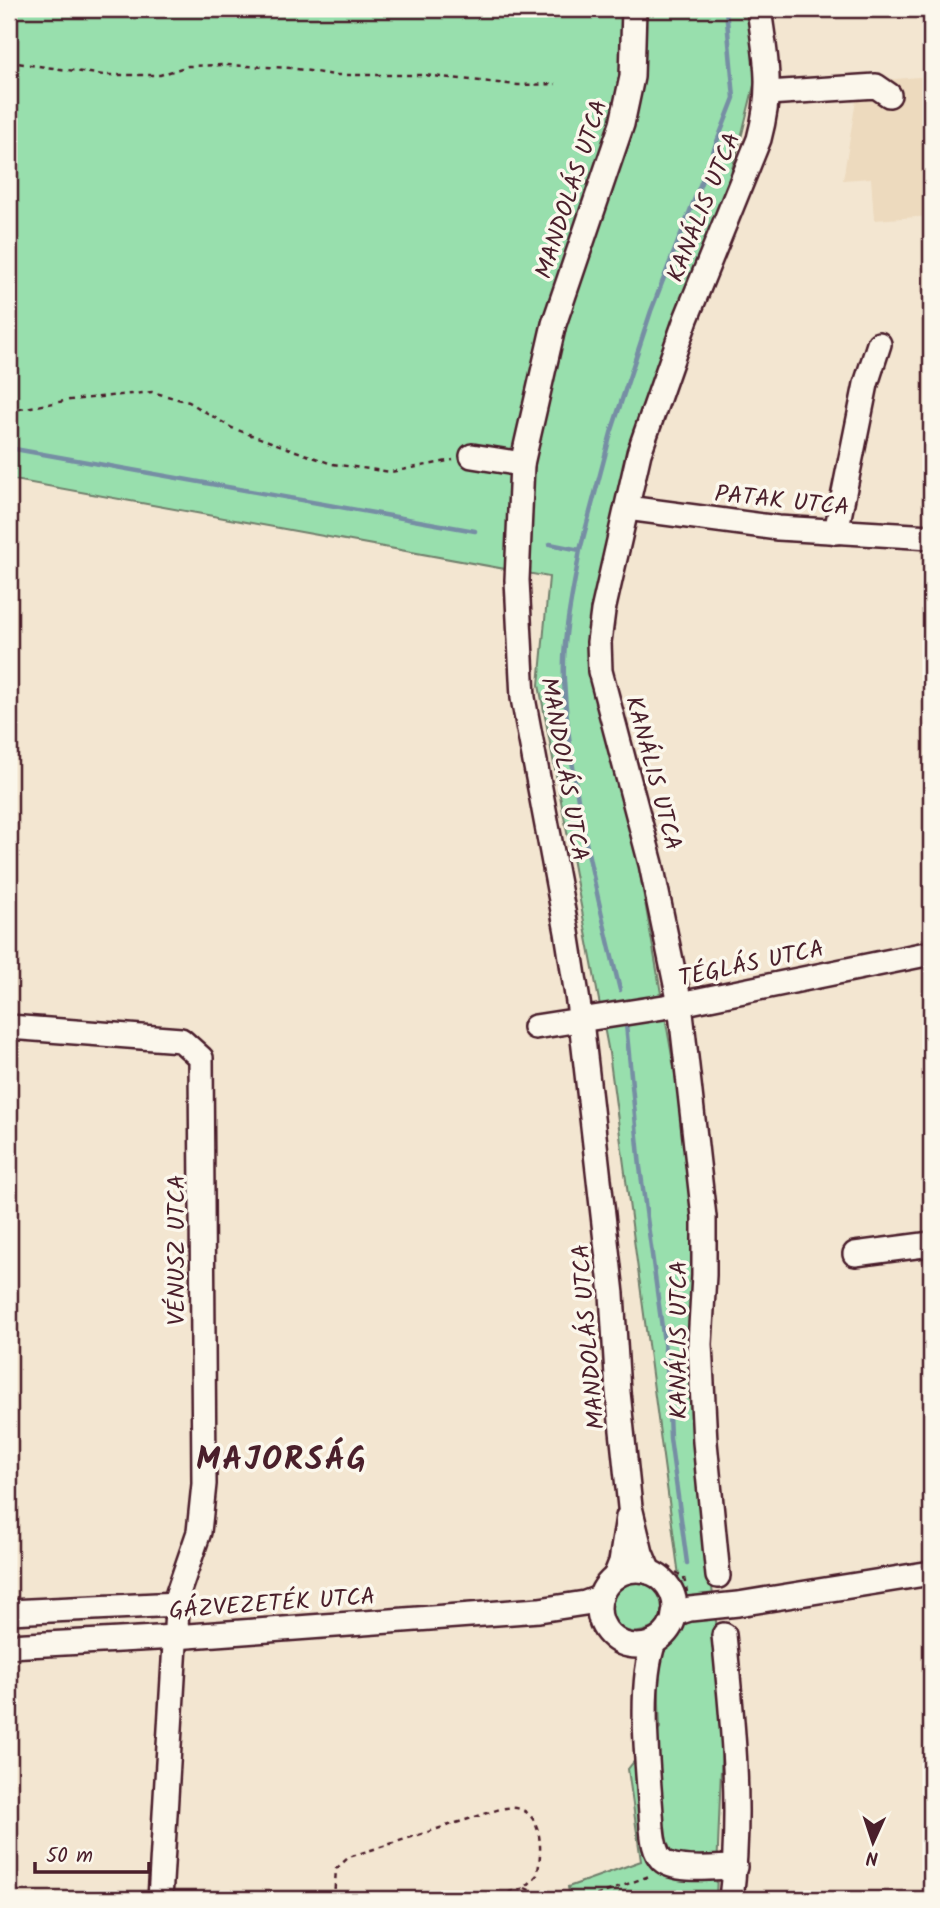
<svg xmlns="http://www.w3.org/2000/svg" width="940" height="1908" font-family="Kalam,sans-serif">
  <style>
    .built { fill: #eddabe }
    .green { fill: #98dfad; stroke: #717f6c; stroke-width: 2 }
    .lines { fill: none; stroke-linecap: round; stroke-linejoin: round }
    .stream { stroke: #768ea4; stroke-width: 4.5 }
    .minor-casing { stroke: #4a1f2b; stroke-width: 28 }
    .path { stroke: #4a1f2b; stroke-width: 2.5; stroke-dasharray: 5 5; stroke-linecap: butt }
    .minor { stroke: #fbf7ec; stroke-width: 23 }
    .labels { text-anchor: middle; stroke-width: 7; stroke-linejoin: round; paint-order: stroke }
    .street-label { font-size: 24px; fill: #4a1f2b; stroke: #fbf7ec }
    .district-label { font-size: 32px; font-weight: bold; letter-spacing: 2px; fill: #4a1f2b; stroke: #fbf7ec }
  </style>
  <rect width="100%" height="100%" fill="#f3e6d1"/>
  <filter id="ink" filterUnits="userSpaceOnUse"><feTurbulence type="fractalNoise" baseFrequency=".0143" numOctaves="2"/><feDisplacementMap in="SourceGraphic" scale="14" xChannelSelector="R" yChannelSelector="G"/><feConvolveMatrix kernelMatrix="1 2 1 2 8 2 1 2 1" color-interpolation-filters="sRGB"/></filter>
  <g filter="url(#ink)">
    <!-- built -->
    <path class="built" d="M 931,76 L 931,216 L 874,220 L 871,178 L 843,180 L 859,82 Z"/>
    <!-- green -->
    <path class="green" d="M 9,9 L 749,9 L 758,69 L 742,134 L 593,656 L 638,862 L 701,1222 L 703,1509 L 724,1691 L 716,1899 L 570,1899 L 568,1887 L 641,1861 L 628,1769 L 660,1728 L 656,1626 C 594,1659 600,1555 654,1587 L 654,1581 L 679,1576 L 609,1053 L 539,685 L 549,577 L 9,479 Z"/>
    <g class="lines">
      <!-- stream -->
      <g class="stream">
        <path d="M 9,448 L 475,531"/>
        <path d="M 550,544 L 580,550 L 611,433 L 651,311 L 734,98 L 726,9"/>
        <path d="M 580,550 C 573,593 562,637 564,681 C 570,785 595,889 620,990"/>
        <path d="M 626,1024 L 640,1167 L 667,1364 L 670,1438 L 687,1563"/>
      </g>
      <!-- minor casing -->
      <g class="minor-casing">
        <g id="minor">
          <path d="M 634,9 L 632,77 L 622,124 L 554,324 L 522,464 L 517,580 L 523,698 L 567,932 L 581,1021 L 612,1294 L 618,1392 L 630,1507 L 641,1553 L 649,1572"/>
          <path d="M 768,93 L 876,86 L 889,95"/>
          <path d="M 472,456 L 522,464"/>
          <path d="M 627,508 L 778,528 L 931,537"/>
          <path d="M 836,532 L 866,384 L 879,344"/>
          <path d="M 9,1027 L 181,1040 L 201,1058 L 204,1484 L 199,1532 L 178,1593 L 160,1899"/>
          <path d="M 535,1027 L 670,1006 L 931,953"/>
          <path d="M 855,1254 L 931,1244"/>
          <circle cx="637" cy="1608" r="38"/>
          <path d="M 718,1576 L 705,1442 L 700,1344 L 704,1275 L 704,1217 L 680,1004 L 651,864 L 600,671 L 599,642 L 603,611 L 639,453 L 686,319 L 759,139 C 773,87 766,60 759,9"/>
          <path d="M 615,1577 L 621,1562 L 628,1517"/>
          <path d="M 9,1612 L 178,1604"/>
          <path d="M 674,1614 L 690,1609 L 738,1604 L 931,1573"/>
          <path d="M 724,1635 C 733,1724 742,1811 731,1899"/>
          <path d="M 654,1642 C 637,1690 649,1775 652,1828 C 653,1839 654,1852 662,1860 C 676,1873 717,1867 735,1867"/>
          <path d="M 9,1646 L 175,1637 L 539,1610 L 585,1603 L 601,1597"/>
        </g>
      </g>
      <!-- path -->
      <g class="path">
        <path d="M 9,62 L 104,75 L 160,75 L 188,66 L 224,65 L 291,68 L 334,75 L 423,75 L 518,85 L 556,84"/>
        <path d="M 9,411 L 70,400 L 152,392 L 189,402 L 232,428 L 332,464 L 391,472 L 453,460"/>
        <path d="M 668,1566 L 684,1578 L 687,1592"/>
        <path d="M 525,1888 L 547,1899"/>
        <path d="M 334,1899 L 336,1869 L 349,1857 L 500,1809 C 542,1799 544,1846 537,1875 L 525,1888 L 482,1899"/>
        <path d="M 587,1899 L 652,1875"/>
      </g>
      <!-- minor -->
      <use href="#minor" class="minor"/>
    </g>
  </g>
  <g class="labels">
    <!-- street labels -->
    <g class="street-label">
      <text transform="translate(571 189) rotate(-72)" y="8">MANDOLÁS UTCA</text>
      <text transform="translate(703 207) rotate(-68)" y="8">KANÁLIS UTCA</text>
      <text transform="translate(782 500) rotate(6)" y="8">PATAK UTCA</text>
      <text transform="translate(565 769) rotate(80)" y="8">MANDOLÁS UTCA</text>
      <text transform="translate(654 773) rotate(75)" y="8">KANÁLIS UTCA</text>
      <text transform="translate(751 963) rotate(-12)" y="8">TÉGLÁS UTCA</text>
      <text transform="translate(176 1250) rotate(-90)" y="8">VÉNUSZ UTCA</text>
      <text transform="translate(588 1337) rotate(-95)" y="8">MANDOLÁS UTCA</text>
      <text transform="translate(678 1340) rotate(-90)" y="8">KANÁLIS UTCA</text>
      <text transform="translate(272 1603) rotate(-4)" y="8">GÁZVEZETÉK UTCA</text>
    </g>
    <!-- district labels -->
    <g class="district-label">
      <text x="282" y="1469">MAJORSÁG</text>
    </g>
  </g>
  <!-- margin -->
  <rect width="940" height="1908" fill="none" stroke="#fbf7ec" stroke-width="35"/>
  <rect x="18" y="18" width="905" height="1873" fill="none" stroke="#4a1f2b" stroke-width="2.5" filter="url(#ink)"/>
  <!-- north arrow -->
  <g transform="translate(873 1842) rotate(183)" stroke="#fbf7ec" stroke-width="5" paint-order="stroke">
  <path d="M0-5L12 26L0 18L-12 26Z" fill="#4a1f2b"/>
  <text y="-10" font-size="19" font-weight="bold" text-anchor="middle" fill="#4a1f2b">N</text>
  </g>
  <!-- scale -->
  <path d="M35 1862v10h114v-10" fill="none" stroke="#4a1f2b" stroke-width="3.5"/>
  <text x="46" y="1862" font-size="21" fill="#4a1f2b" stroke="#fbf7ec" stroke-width="5" paint-order="stroke">50 m</text>
</svg>
